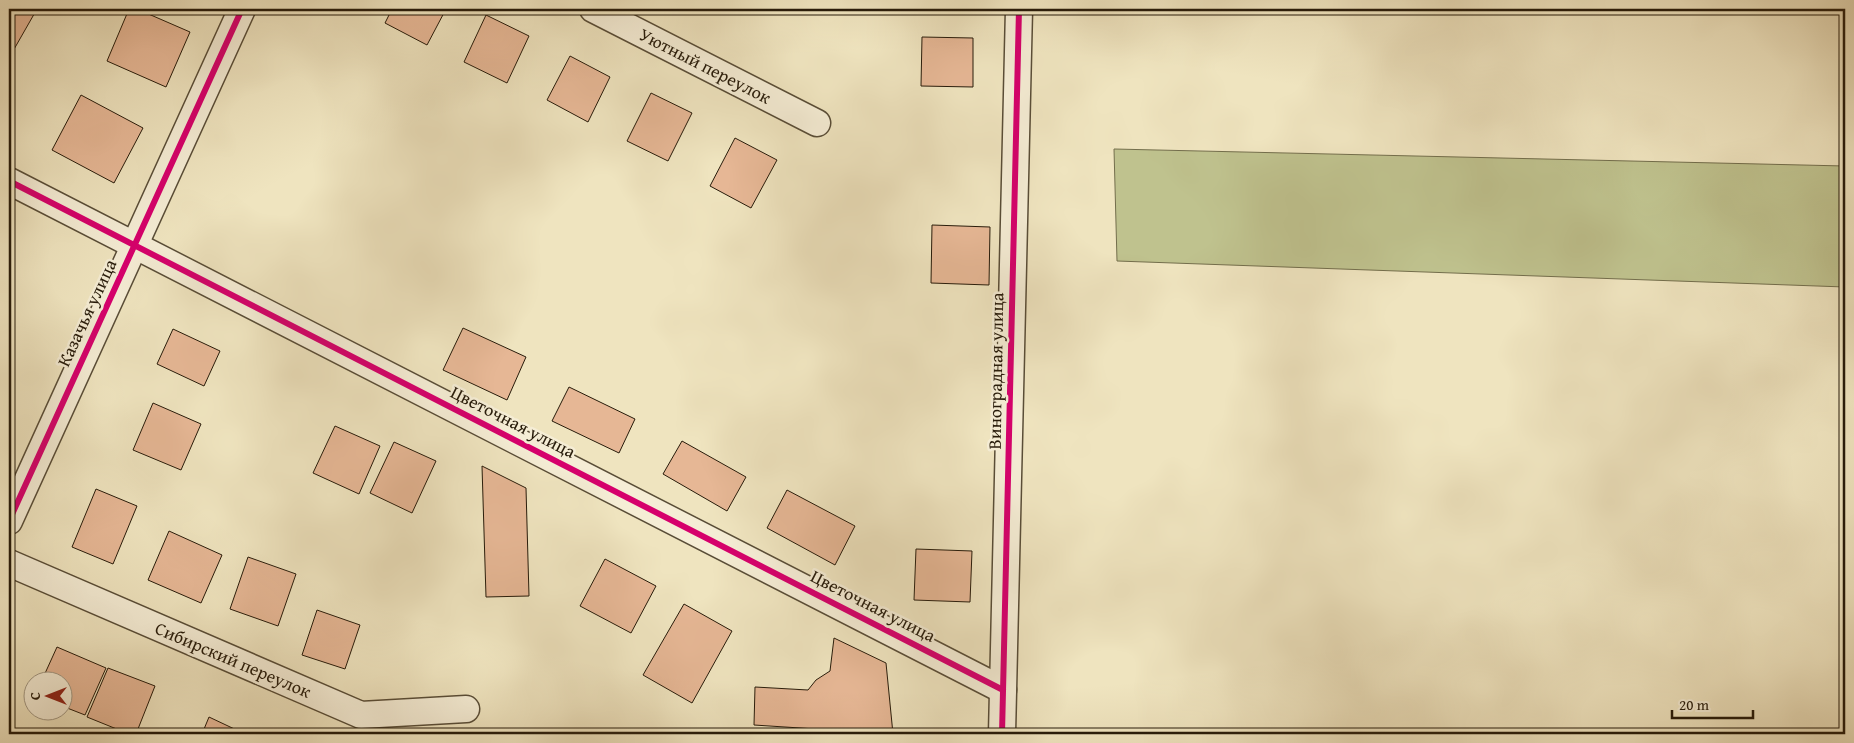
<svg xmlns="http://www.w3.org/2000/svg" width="1854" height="743" font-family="'Gentium Book Plus',serif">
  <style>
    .green { fill: #bfc28e; stroke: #736e4c }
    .building { fill: #e6b795; stroke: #271b0a }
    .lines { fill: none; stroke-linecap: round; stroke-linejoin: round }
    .minor-casing { stroke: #594d37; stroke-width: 29 }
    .minor { stroke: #f5edd5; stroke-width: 26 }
    .cycleway-casing { stroke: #f5edd5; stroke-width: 9 }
    .cycleway { stroke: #d6006c; stroke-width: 6 }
    .labels { text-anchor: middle; stroke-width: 5; stroke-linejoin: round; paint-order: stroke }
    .street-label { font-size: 18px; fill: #271b0a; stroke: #f5edd5 }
  </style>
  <rect width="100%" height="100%" fill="#efe4bf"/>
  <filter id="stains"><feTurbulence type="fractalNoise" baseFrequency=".004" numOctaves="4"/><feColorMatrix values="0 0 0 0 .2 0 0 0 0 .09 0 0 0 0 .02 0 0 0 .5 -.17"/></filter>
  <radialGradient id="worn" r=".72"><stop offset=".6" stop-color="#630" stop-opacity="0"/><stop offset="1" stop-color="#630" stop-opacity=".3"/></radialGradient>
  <!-- green -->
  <path class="green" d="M 1114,149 L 1845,166 L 1845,287 L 1117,261 Z"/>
  <!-- building -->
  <g class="building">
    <path d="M 9,9 L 37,9 L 9,58 Z"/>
    <path d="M 129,9 L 137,9 L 190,32 L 166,87 L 107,61 Z"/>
    <path d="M 392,9 L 446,9 L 427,45 L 385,23 Z"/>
    <path d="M 486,15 L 529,36 L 507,83 L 464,62 Z"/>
    <path d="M 922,37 L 973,38 L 973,87 L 921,86 Z"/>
    <path d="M 570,56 L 610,77 L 588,122 L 547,100 Z"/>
    <path d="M 651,93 L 692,113 L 668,161 L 627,141 Z"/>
    <path d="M 81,95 L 143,128 L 114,183 L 52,150 Z"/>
    <path d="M 735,138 L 777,160 L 751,208 L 710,186 Z"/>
    <path d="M 932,225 L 990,227 L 989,285 L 931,283 Z"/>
    <path d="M 463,328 L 526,357 L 507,400 L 443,370 Z"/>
    <path d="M 173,329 L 220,351 L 204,386 L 157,364 Z"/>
    <path d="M 569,387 L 635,419 L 619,453 L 552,421 Z"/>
    <path d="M 153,403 L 201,424 L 181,470 L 133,450 Z"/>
    <path d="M 335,426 L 380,446 L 359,494 L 313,473 Z"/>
    <path d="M 682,441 L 746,477 L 727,511 L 663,474 Z"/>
    <path d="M 394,442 L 436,461 L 412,513 L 370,493 Z"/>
    <path d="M 482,466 L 526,488 L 529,596 L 486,597 Z"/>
    <path d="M 96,489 L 137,506 L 113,564 L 72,547 Z"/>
    <path d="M 787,490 L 855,526 L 835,565 L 767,528 Z"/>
    <path d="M 169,531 L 222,555 L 201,603 L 148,580 Z"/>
    <path d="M 916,549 L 972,551 L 970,602 L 914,600 Z"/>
    <path d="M 248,557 L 296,574 L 278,626 L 230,609 Z"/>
    <path d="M 605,559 L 656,586 L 631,633 L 580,606 Z"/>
    <path d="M 684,604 L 732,631 L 692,703 L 643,675 Z"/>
    <path d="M 317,610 L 360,625 L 345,669 L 302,655 Z"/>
    <path d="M 834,638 L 886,663 L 893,734 L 754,725 L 755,687 L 808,690 L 816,680 L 830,671 Z"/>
    <path d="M 57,647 L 106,668 L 85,715 L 62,706 L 62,680 L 42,680 Z"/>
    <path d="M 108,668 L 155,686 L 136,734 L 129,734 L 87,717 Z"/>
    <path d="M 209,717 L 245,734 L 202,734 Z"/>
  </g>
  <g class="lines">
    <!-- minor casing -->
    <g class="minor-casing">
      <g id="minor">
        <path d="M 593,9 L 817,123"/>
        <path d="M 9,181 L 1003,690"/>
        <path d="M 9,521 L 242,9"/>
        <path d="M 9,563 L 361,715 L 466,709"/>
        <path d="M 1002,734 L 1019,9"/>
      </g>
    </g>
    <!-- minor -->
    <use href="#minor" class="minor"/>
    <!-- cycleway casing -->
    <g class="cycleway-casing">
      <g id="cycleway">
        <path d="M 9,181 L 1003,690"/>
        <path d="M 9,521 L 242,9"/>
        <path d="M 1002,734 L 1019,9"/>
      </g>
    </g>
    <!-- cycleway -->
    <use href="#cycleway" class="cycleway"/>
  </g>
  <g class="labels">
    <!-- street labels -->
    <g class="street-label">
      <text transform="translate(705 66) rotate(27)" y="6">Уютный переулок</text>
      <text transform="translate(87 313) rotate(-65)" y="6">Казачья улица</text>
      <text transform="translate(996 371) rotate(-89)" y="6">Виноградная улица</text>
      <text transform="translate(513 422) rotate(27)" y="6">Цветочная улица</text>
      <text transform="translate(873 606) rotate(27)" y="6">Цветочная улица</text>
      <text transform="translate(233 660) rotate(23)" y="6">Сибирский переулок</text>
    </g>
  </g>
  <!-- margin -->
  <rect width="1854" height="743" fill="none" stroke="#efe4bf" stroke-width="30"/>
  <rect x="10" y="10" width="1834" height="723" fill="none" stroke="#271b0a" stroke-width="2.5"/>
  <rect x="15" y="15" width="1824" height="713" fill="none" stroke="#271b0a"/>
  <!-- north arrow -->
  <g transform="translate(48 696) rotate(270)"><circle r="24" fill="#f5edd5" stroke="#a39984"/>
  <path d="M0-4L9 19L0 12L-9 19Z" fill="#8f2418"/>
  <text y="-8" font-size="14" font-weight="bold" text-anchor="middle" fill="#271b0a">С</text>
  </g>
  <!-- scale -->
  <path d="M1672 710v8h81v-8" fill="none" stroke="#271b0a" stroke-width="2.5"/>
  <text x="1679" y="710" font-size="15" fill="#271b0a" stroke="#f5edd5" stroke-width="4" paint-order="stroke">20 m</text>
  <rect width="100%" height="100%" filter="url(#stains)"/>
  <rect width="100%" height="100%" fill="url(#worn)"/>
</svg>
